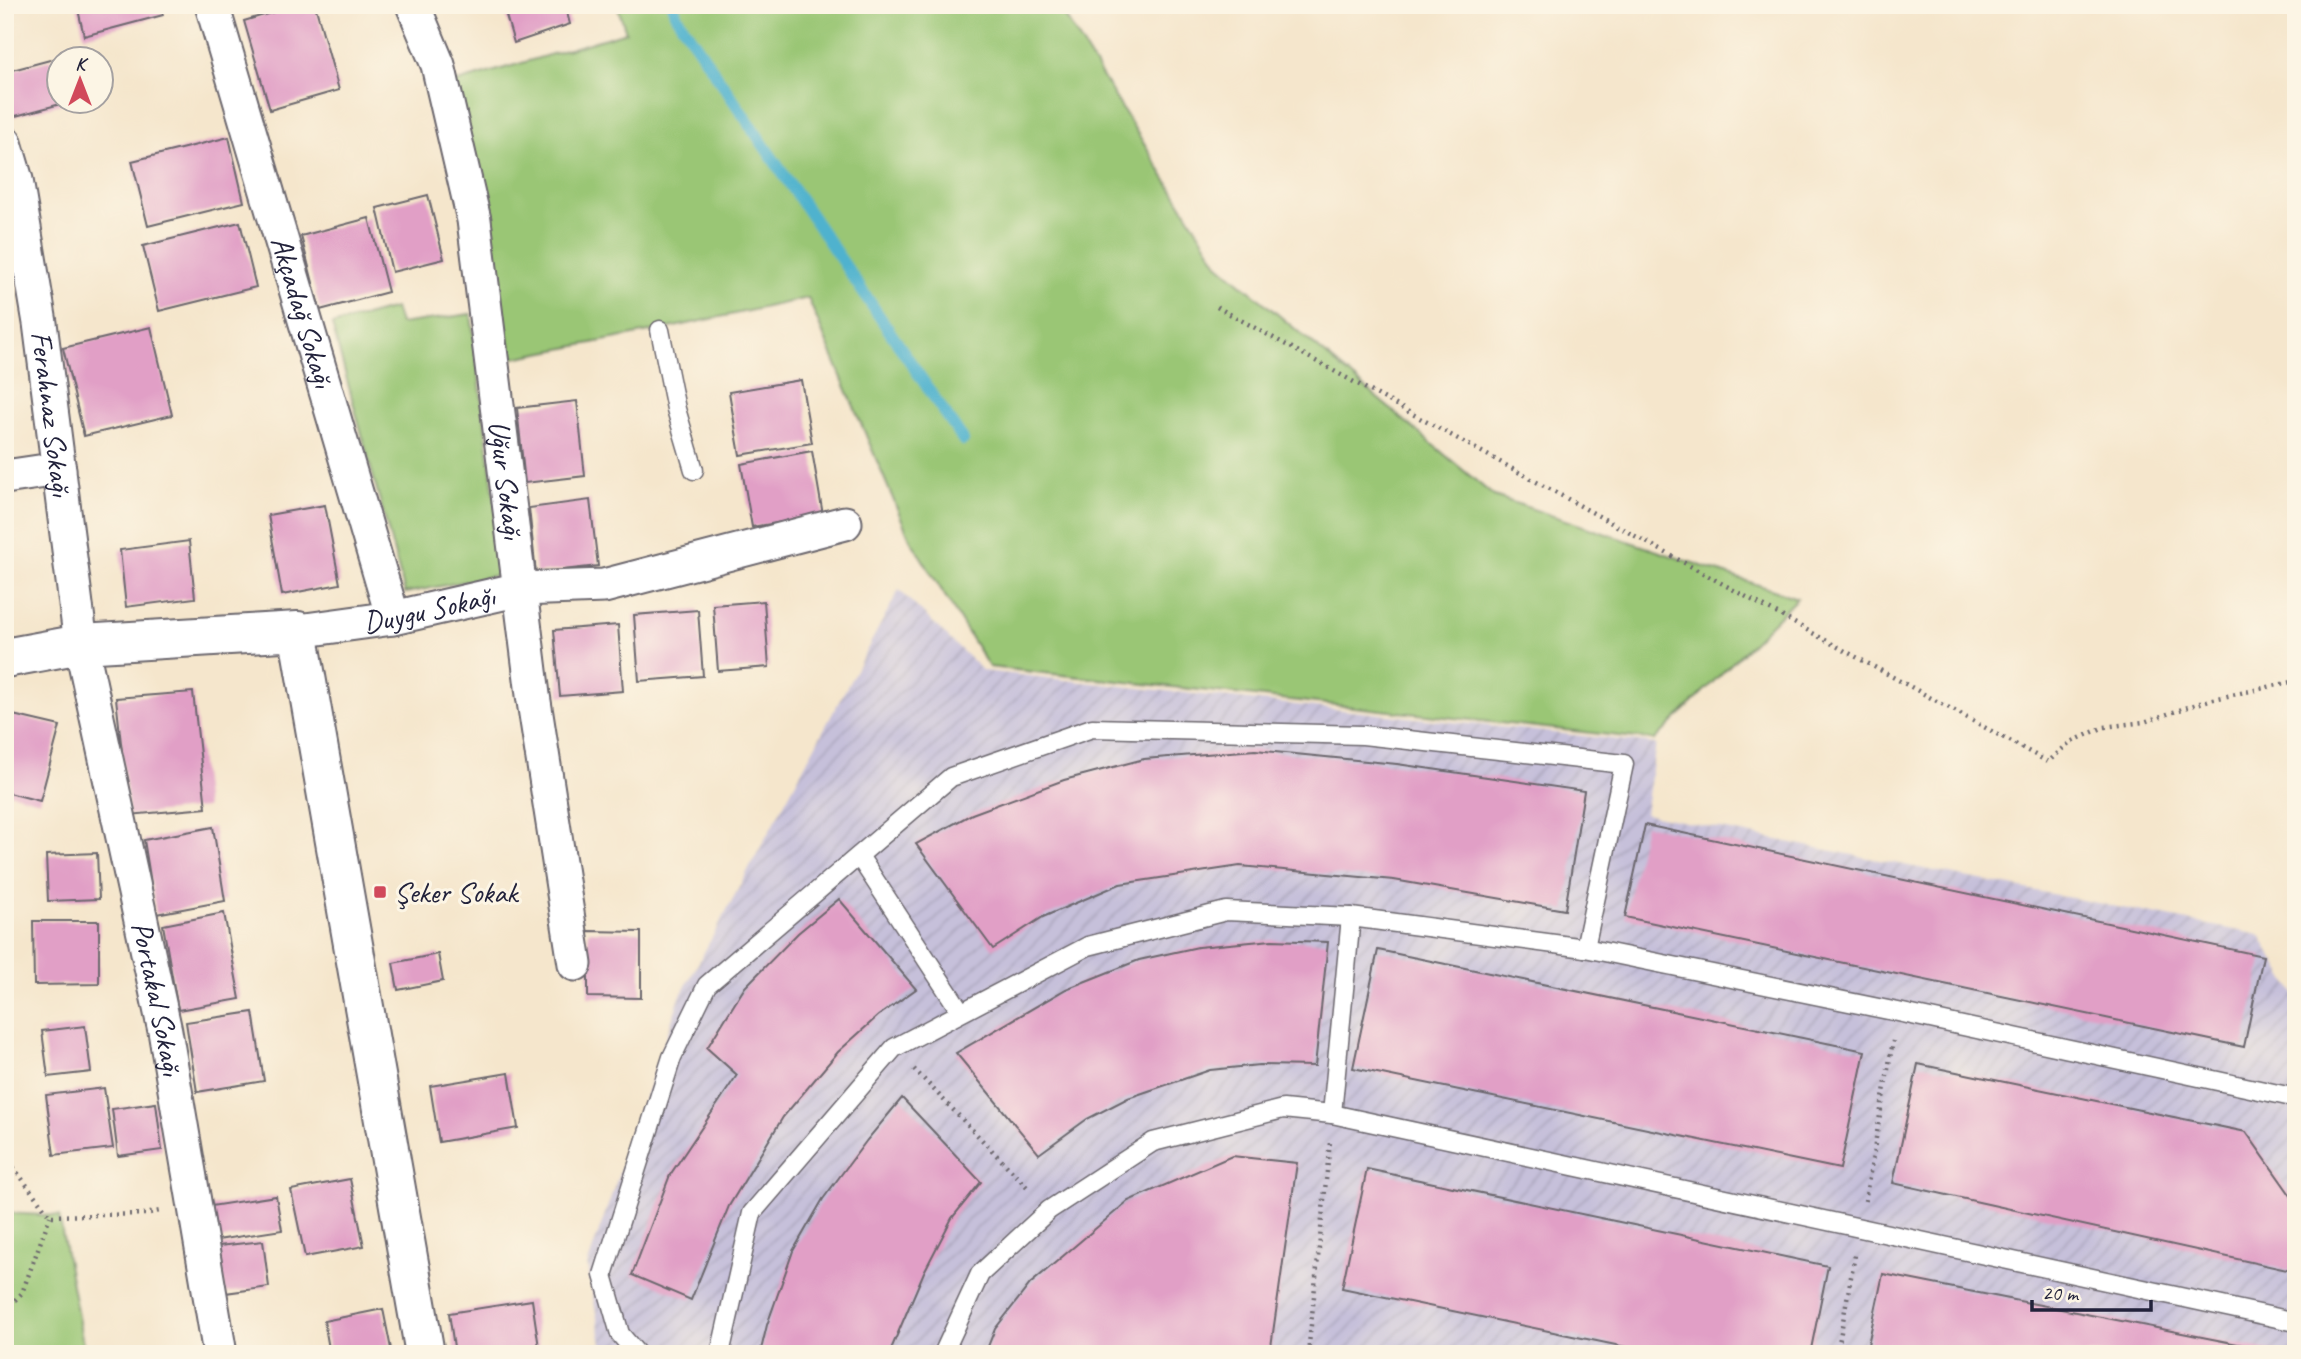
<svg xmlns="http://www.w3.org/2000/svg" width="2301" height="1359" font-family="Caveat,sans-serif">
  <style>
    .industrial { fill: url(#industrial-furrows) }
    .green { fill: #9ac674; stroke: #5e7458; stroke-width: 2 }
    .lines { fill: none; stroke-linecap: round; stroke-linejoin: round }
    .stream { stroke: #4fb2ce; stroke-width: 12 }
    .building { fill: #e19fc6 }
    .lane-casing { stroke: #6c676e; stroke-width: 21 }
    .street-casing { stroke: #6c676e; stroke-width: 37 }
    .secondary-casing { stroke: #6c676e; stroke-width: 42 }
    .path { stroke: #6c676e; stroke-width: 4.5; stroke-dasharray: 2 5; stroke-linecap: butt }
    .lane { stroke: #fff; stroke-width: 18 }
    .street { stroke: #fff; stroke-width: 33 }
    .secondary { stroke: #fff; stroke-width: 38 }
    .poi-dot { fill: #d1495b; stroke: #fcf5e5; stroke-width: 2.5 }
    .labels { text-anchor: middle; stroke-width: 6; stroke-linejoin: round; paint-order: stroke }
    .street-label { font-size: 30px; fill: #22223b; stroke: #fcf5e5 }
    .poi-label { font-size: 30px; fill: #22223b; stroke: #fcf5e5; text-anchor: start }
  </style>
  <defs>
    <pattern id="industrial-furrows" width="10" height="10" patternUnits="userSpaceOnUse" patternTransform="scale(1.75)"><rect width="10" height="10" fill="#c6c0da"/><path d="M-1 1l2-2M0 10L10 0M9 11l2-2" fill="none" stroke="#aaa5bc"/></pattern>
  </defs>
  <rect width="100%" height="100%" fill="#fcf5e5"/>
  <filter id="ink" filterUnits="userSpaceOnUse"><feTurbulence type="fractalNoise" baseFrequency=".0143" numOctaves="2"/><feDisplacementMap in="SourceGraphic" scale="14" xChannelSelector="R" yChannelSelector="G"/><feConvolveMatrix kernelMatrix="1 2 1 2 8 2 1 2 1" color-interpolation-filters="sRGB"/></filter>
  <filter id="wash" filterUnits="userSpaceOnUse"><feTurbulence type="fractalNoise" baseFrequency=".00686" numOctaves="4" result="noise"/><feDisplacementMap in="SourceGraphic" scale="28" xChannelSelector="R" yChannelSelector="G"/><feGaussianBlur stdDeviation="1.57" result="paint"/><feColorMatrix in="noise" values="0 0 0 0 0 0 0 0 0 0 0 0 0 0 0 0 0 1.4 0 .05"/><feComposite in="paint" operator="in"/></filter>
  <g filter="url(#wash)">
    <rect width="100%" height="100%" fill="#f5e6cc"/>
    <!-- industrial -->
    <path class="industrial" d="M 899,590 L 983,671 L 1656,744 L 1645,814 L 2260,935 L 2296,997 L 2296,1354 L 604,1354 L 587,1266 L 680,997 Z"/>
    <!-- green -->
    <g class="green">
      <path d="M 617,5 L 1058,5 L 1219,265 L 1494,496 L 1797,598 L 1655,740 L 989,667 L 910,539 L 808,298 L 660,330 L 513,358 L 484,237 L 441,87 L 626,32 Z"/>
      <path d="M 395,308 L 400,324 L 471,314 L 504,574 L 405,593 L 332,325 Z"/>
      <path d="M 5,1213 L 59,1216 L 85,1354 L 5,1354 Z"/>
    </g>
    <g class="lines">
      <!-- stream -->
      <path class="stream" d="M 673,5 L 677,17 L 963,440"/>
    </g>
    <g id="blocks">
      <!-- building -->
      <g class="building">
        <path d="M 77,5 L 160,5 L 163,15 L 84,36 Z"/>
        <path d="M 297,5 L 315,5 L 339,90 L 270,110 L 244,21 Z"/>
        <path d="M 503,5 L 565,5 L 570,24 L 514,43 Z"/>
        <path d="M 80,52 L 82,60 L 60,60 L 60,102 L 68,102 L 8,118 L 5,109 L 5,72 Z"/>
        <path d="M 229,137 L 244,202 L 148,226 L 132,161 Z"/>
        <path d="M 428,195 L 444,259 L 392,272 L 377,208 Z"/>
        <path d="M 369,218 L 388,292 L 320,310 L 301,236 Z"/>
        <path d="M 240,222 L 256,287 L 159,311 L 143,246 Z"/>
        <path d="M 151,327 L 172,415 L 84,436 L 63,348 Z"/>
        <path d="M 801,380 L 812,443 L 740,455 L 729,392 Z"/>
        <path d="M 577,401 L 585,476 L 525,483 L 517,408 Z"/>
        <path d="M 812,451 L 823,515 L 752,527 L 741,464 Z"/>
        <path d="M 590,500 L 598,566 L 536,573 L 529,508 Z"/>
        <path d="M 325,505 L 340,584 L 282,595 L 268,515 Z"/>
        <path d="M 189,541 L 195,598 L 126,607 L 120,550 Z"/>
        <path d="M 764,601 L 769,667 L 718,671 L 713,605 Z"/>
        <path d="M 698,610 L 703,676 L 639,681 L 634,615 Z"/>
        <path d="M 618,625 L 623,691 L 560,696 L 554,630 Z"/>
        <path d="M 193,692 L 206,808 L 129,815 L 116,698 Z"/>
        <path d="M 13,715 L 60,726 L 40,801 L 5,792 L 5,721 Z"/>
        <path d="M 1255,750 L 1397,764 L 1584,791 L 1565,910 L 1394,880 L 1240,866 L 1120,884 L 1043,917 L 993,949 L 916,844 L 972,814 L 1064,780 L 1144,759 Z"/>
        <path d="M 1645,825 L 2263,956 L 2244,1047 L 1625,917 Z"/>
        <path d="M 213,827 L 225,901 L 156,914 L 144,840 Z"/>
        <path d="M 97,853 L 99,899 L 48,901 L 46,855 Z"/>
        <path d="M 5,896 L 12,899 L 5,915 Z"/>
        <path d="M 839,899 L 916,989 L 878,1016 L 838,1052 L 783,1117 L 729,1206 L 691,1300 L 632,1275 L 670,1175 L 737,1075 L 707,1048 L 745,987 L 798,933 Z"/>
        <path d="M 224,913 L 240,999 L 178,1010 L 163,925 Z"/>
        <path d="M 33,921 L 99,921 L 99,984 L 34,985 Z"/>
        <path d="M 588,931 L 641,932 L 641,998 L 588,997 Z"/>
        <path d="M 1272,940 L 1328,942 L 1315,1066 L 1259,1065 L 1210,1070 L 1128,1098 L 1087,1119 L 1039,1154 L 956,1053 L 1066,989 L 1139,960 L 1198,947 Z"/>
        <path d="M 1378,950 L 1865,1051 L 1840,1169 L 1353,1068 Z"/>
        <path d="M 438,954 L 443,981 L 398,990 L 393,963 Z"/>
        <path d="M 253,1012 L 264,1081 L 197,1092 L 186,1022 Z"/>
        <path d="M 85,1026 L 91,1072 L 48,1077 L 42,1031 Z"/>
        <path d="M 1918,1064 L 2246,1132 L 2296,1203 L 2296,1272 L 1893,1183 Z"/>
        <path d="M 509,1073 L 518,1128 L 439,1142 L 430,1086 Z"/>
        <path d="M 104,1088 L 113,1148 L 54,1155 L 46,1095 Z"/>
        <path d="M 902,1098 L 981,1182 L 952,1218 L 924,1272 L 889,1354 L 760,1354 L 767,1325 L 793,1251 L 823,1199 L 867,1140 Z"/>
        <path d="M 156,1103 L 162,1150 L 118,1156 L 112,1109 Z"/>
        <path d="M 1232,1156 L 1297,1163 L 1270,1354 L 985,1354 L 995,1329 L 1030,1284 L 1128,1201 Z"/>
        <path d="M 1367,1169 L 1828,1266 L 1810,1354 L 1659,1354 L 1342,1288 Z"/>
        <path d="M 350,1179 L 364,1246 L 305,1257 L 291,1190 Z"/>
        <path d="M 276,1196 L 282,1230 L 217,1240 L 211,1206 Z"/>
        <path d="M 263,1241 L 269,1287 L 225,1293 L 219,1246 Z"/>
        <path d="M 1883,1274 L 2278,1352 L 2277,1354 L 1866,1354 Z"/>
        <path d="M 532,1300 L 540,1354 L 455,1354 L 449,1313 Z"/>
        <path d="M 383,1309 L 392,1354 L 330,1354 L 324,1321 Z"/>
      </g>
    </g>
  </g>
  <g filter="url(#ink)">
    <use href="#blocks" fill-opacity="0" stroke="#6c676e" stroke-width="2"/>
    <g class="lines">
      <!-- lane casing -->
      <g class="lane-casing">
        <g id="lane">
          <path d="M 660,330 L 676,409 L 694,470"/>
          <path d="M 859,856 L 961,1012"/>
          <path d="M 1332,1114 L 1351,917"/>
          <path d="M 637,1354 L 620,1334 L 603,1275 L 672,1057 L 707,985 L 951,777 L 1092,728 L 1363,735 L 1624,764 L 1585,948"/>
          <path d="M 720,1354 L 752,1213 L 894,1048 L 1088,946 L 1226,911 L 1351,917 L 1585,948 L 1898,1012 L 2292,1097 L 2296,1103"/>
          <path d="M 943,1354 L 980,1274 L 1049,1210 L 1153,1142 L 1283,1109 L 1332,1114 L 2296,1322"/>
        </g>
      </g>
      <!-- street casing -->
      <g class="street-casing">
        <g id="street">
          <path id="s1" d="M 212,5 L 393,618"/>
          <path id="s2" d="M 413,5 L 438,65 L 474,220 L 533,695 L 575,964"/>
          <path id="s3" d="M 5,143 L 16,180 L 40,323 L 81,644 L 165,1031 L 220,1354"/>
          <path d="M 5,477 L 59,469"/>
          <path id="s4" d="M 298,631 L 393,618 L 520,589 L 604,586 L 845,523"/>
        </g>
      </g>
      <!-- secondary casing -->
      <g class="secondary-casing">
        <path id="secondary" d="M 5,658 L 81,644 L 298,631 L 425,1354"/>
      </g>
      <!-- path -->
      <g class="path">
        <path d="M 1217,307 L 2048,762 L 2069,743 L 2104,727 L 2144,722 L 2209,700 L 2296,681"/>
        <path d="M 914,1069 L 1029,1189"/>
        <path d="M 5,1156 L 50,1216 L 145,1214 L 160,1211"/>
        <path d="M 1865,1201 L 1893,1041"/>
        <path d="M 5,1310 L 22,1293 L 50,1216"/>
        <path d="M 1308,1354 L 1330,1142"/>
        <path d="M 1837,1354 L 1855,1255"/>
      </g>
      <!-- lane -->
      <use href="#lane" class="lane"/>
      <!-- street -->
      <use href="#street" class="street"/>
      <!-- secondary -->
      <use href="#secondary" class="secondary"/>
    </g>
  </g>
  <!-- markers -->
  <rect class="poi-dot" x="373" y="885" width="14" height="14" rx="3.5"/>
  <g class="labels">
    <!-- street labels -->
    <g class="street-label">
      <text dy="10" stroke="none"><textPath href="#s1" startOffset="320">Akçadağ Sokağı</textPath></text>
      <text dy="10" stroke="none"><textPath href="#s3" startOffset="275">Ferahnaz Sokağı</textPath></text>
      <text dy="10" stroke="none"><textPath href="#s2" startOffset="486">Uğur Sokağı</textPath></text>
      <text dy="10" stroke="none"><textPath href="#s4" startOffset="133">Duygu Sokağı</textPath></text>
      <text dy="10" stroke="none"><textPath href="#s3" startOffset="870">Portakal Sokağı</textPath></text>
    </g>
    <!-- poi labels -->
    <g class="poi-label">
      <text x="394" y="902">Şeker Sokak</text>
    </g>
  </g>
  <!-- margin -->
  <rect width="2301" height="1359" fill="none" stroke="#fcf5e5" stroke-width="28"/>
  <!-- north arrow -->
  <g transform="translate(80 80)"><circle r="33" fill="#fcf5e5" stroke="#a5a1a1" stroke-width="2"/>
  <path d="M0-5L12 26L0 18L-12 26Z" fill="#d1495b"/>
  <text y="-10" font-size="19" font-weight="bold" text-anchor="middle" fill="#22223b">K</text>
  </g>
  <!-- scale -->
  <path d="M2032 1300v10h119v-10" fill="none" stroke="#22223b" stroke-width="3.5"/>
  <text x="2042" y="1300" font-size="21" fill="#22223b" stroke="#fcf5e5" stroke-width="5" paint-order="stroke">20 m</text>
</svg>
